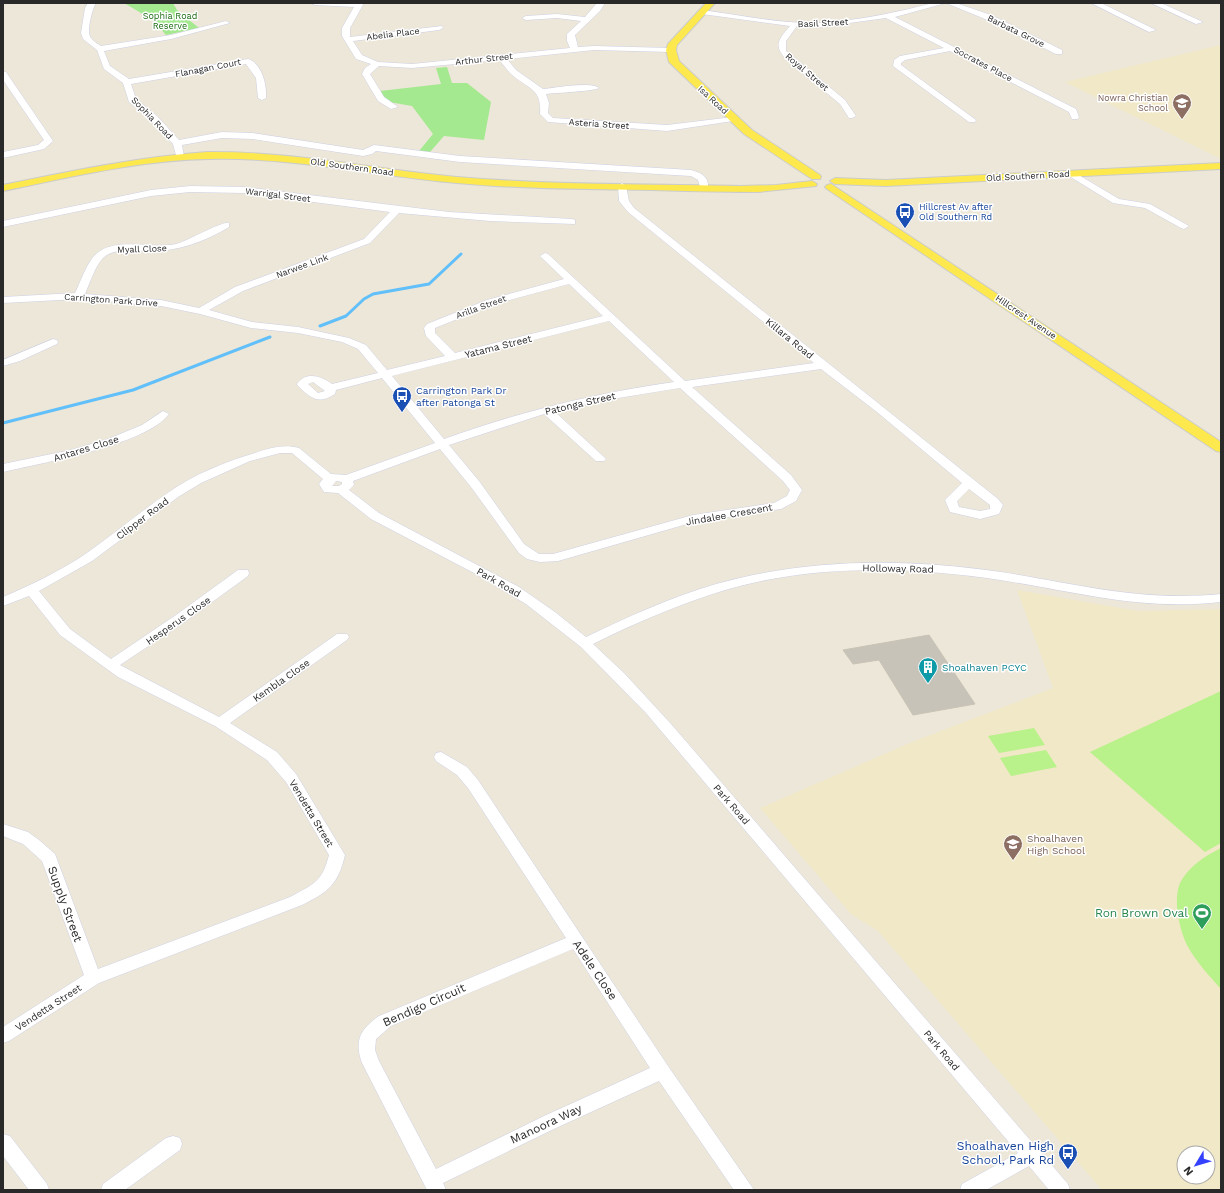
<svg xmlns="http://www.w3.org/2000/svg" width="1224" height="1193" font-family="'Work Sans',sans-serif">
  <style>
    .education { fill: #f0e8c6; fill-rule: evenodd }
    .green { fill: #a4e990 }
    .pitch { fill: #b9f18a }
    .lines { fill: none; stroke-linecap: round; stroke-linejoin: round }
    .stream { stroke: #61bff9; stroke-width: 3 }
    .building { fill: #c8c3b9; stroke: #c8c3b3 }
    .minor-casing { stroke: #ced0e4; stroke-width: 1 }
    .major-casing { stroke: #ccc; stroke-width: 2 }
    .minor { fill: #fff; fill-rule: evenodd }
    .major { fill: #fde94e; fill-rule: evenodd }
    .labels { text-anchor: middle; stroke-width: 3; stroke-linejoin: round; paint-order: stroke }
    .far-park-label { font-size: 9px; fill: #1b6c13; stroke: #fff }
    .far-street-label { font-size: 9px; fill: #292929; stroke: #fff }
    .far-education-label { font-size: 9px; fill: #785e54; stroke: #fff; text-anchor: end }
    .far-transit-label { font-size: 9px; fill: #164399; stroke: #fff; text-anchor: start }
    .street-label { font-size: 10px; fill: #292929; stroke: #fff }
    .transit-label { font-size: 10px; fill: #164399; stroke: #fff; text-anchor: start }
    .culture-label { font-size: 10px; fill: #0d838f; stroke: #fff; text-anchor: start }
    .education-label { font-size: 10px; fill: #785e54; stroke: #fff; text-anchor: start }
    .near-street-label { font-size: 12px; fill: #292929; stroke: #fff }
    .near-leisure-label { font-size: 12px; fill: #27864d; stroke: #fff; text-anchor: end }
    .near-transit-label { font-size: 12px; fill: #164399; stroke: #fff; text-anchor: end }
  </style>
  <rect width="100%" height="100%" fill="#ede7d9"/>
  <!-- education -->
  <g class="education">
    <path d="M 1221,45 L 1221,159 L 1065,82 Z"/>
    <path d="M 1017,590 L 1138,611 L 1221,609 L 1221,1190 L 1102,1190 L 878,931 L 851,914 L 760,808 L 912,742 L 1053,688 ZM 1184,1153 L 1208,1153 L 1208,1177 L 1184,1177 Z"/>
  </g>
  <!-- green -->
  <g class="green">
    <path d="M 124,3 L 173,3 L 177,10 L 199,28 L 166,35 L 153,20 Z"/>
    <path d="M 447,67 L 452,83 L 467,83 L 491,102 L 484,140 L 444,136 L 430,152 L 419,151 L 433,134 L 412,106 L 389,102 L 385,100 L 380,91 L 441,84 L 436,68 Z"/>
  </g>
  <!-- pitch -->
  <g class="pitch">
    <path d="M 1221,691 L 1221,843 L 1205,852 L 1090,752 Z"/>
    <path d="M 1034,728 L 1045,745 L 999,753 L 988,736 Z"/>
    <path d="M 1046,750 L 1057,767 L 1011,776 L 1000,758 Z"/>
    <path d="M 1221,848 L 1221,989 C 1210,977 1193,958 1186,943 C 1179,927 1173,900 1180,883 C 1188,867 1205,856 1221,848 Z"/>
  </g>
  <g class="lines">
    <!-- stream -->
    <g class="stream">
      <path d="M 320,326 L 346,316 L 364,299 L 373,294 L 429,284 L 461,254"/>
      <path d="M 3,423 L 133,390 L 270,337"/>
    </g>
  </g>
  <!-- building -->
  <path class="building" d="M 929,635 L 975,704 L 913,715 L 879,660 L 853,664 L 843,650 Z"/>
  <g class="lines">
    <!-- minor casing -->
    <g class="minor-casing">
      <g id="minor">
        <path d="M 88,3 L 96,3 C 92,9 86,33 91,38 C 93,41 98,44 101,46 L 171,35 L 226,21 L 230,23 L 171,39 L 104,51 L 110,66 L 129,79 L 248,59 C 262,63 267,85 266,98 L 262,100 L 258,98 L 256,78 L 246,64 L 131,84 L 136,99 L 157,116 L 179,140 L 222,132 L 253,133 L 363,150 L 374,145 L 460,156 L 691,170 C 701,173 709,176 708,188 L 704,191 L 701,190 L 698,180 L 691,176 L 460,162 L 376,151 L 372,154 L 363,156 L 253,139 L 222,138 L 182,145 L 184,157 L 183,159 L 177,159 L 173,144 L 151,120 L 129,102 L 123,83 L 104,69 L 97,50 L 83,39 L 81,33 L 85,8 Z"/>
        <path d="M 311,3 L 364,3 L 350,28 L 350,37 L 442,26 L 443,28 L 439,30 L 353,41 L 362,55 L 378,62 L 412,64 L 570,48 L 567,41 L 567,34 L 581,21 L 557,18 L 526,20 L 522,18 L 526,16 L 557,14 L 585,17 L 597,3 L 605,3 L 600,11 L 575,35 L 578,47 L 594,46 L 671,48 L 675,50 L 671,52 L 594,50 L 507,59 L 516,70 L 543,89 C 554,88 591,81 599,88 C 596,91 554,93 546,94 L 549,103 L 548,113 L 553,118 L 667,125 L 733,117 L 737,119 L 733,121 L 667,131 L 548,122 L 540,114 C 542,88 528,89 511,74 C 507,70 503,64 499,60 L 412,68 L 379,66 L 370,74 L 384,97 L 398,107 L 391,109 L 378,101 L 362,74 L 365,68 L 371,64 L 356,59 L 342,36 L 342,28 L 354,7 L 315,5 Z"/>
        <path d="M 933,3 L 956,3 L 991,15 L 1062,50 L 1062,54 L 1056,54 L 985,19 L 946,3 L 895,17 L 1076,109 L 1079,117 L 1078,119 L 1072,119 L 1069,112 L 950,51 L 905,60 L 901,63 L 901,65 L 976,120 L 975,122 L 969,122 L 893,66 L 894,60 L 900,56 L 944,48 L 886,18 L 820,27 L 797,26 L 786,41 L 786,51 L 845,100 L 856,116 L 852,118 L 849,118 L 840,104 L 787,60 C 773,46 778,40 790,26 L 702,14 L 698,12 L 702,10 C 740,15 782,24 820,23 C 855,21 899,12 933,3 Z"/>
        <path d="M 1091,3 L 1101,3 L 1156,30 L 1149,32 Z"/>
        <path d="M 1151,3 L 1161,3 L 1203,22 L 1196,24 Z"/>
        <path d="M 3,72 L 6,72 L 53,141 L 44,149 L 3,158 L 3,152 L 38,145 L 44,140 L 3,80 Z"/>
        <path d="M 1072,171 L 1119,199 L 1150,204 L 1189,226 L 1184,229 L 1181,228 L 1145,208 L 1113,203 L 1069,176 L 1069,172 Z"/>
        <path d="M 622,183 L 626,186 L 629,201 L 634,208 L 998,499 L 1003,505 L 999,514 L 980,519 L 950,512 L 945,500 L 962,483 L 877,412 L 821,369 L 692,387 L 791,475 L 802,490 L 796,501 L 781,509 L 694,522 L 558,561 L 540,562 L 527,559 L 519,553 L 471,487 L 440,449 L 353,481 L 354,485 L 349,490 L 379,513 L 519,587 L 555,612 L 586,637 C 628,617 671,597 716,584 C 809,558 906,558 1001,572 C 1078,584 1141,602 1221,594 L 1221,602 C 1141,611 1078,592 1000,580 C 909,566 811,564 722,591 C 677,605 635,623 593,644 L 624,673 L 671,724 L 1068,1184 L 1070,1190 L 1049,1190 L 1029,1166 L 986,1190 L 960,1190 L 962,1184 L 1018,1153 L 646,713 L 581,647 L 526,604 L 474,573 L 371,519 L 338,493 L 324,492 L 319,484 L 323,479 L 292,453 L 280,453 L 250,461 L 201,483 L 178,497 L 92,561 L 39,591 L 70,629 L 111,659 L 176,615 L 238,570 L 248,570 L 249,573 L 248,576 L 186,621 L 120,665 L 219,717 L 337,634 L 347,634 L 349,637 L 347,640 L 230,723 L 277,752 L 296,774 L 345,855 C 338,885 328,892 302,905 L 99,983 L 9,1041 L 3,1043 L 3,1027 L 84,975 L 42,861 L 23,844 L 3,836 L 3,824 L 28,832 L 39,840 L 55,854 L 98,969 L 290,897 C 314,884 322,882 329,855 L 286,782 L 267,760 L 215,726 L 118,677 L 60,635 L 29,596 L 3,606 L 3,597 C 31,585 58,572 84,555 C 113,535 140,512 169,492 C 195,474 225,462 255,453 C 270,448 283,444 299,448 L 331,474 L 346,475 L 435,443 L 382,378 L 336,390 L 335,394 C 318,405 311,398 298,386 L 297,384 C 306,371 321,376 332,384 L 378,373 L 358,349 L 342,342 L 298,333 L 251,328 L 200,314 L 161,306 L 79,299 L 3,303 L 3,297 L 75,293 C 81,281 88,258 100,251 C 121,238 152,249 176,244 C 188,241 222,221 229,223 L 229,227 C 202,243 176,252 145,251 C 132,251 113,248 103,258 C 95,266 90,283 85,294 L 161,300 L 199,308 L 235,287 L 364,239 L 390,212 L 244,193 L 190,192 L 151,196 L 3,227 L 3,221 L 151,190 L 190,186 L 244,187 L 449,212 L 572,219 L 575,220 L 575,224 L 490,221 L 399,213 L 370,243 L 243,291 L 209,310 L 252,322 L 298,327 L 349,338 L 366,345 L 387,370 L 445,356 L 426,336 L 424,328 L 427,324 L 487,300 L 564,279 L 542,258 L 540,256 L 545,253 L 548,254 L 685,381 L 814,363 L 628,212 L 619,201 L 618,186 ZM 569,284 L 603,316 L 455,353 L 435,333 L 435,328 L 495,304 ZM 609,321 L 674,382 C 595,393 519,412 444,439 L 392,376 ZM 313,382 L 325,391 L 318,393 L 308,384 ZM 680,388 L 783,481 L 790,490 L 787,496 L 774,503 L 693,515 L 553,554 L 539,554 L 524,544 L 479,481 L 449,445 L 544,414 L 596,461 L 604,461 L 606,459 L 604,457 L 554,411 L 600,401 ZM 336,481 L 342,482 L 342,484 L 339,486 L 332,486 ZM 969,489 L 990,505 L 990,509 L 980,511 L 959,507 L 957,501 Z"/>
        <path d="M 53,339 L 57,340 L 58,342 L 57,344 L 20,361 L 3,366 L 3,360 Z"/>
        <path d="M 163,411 L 169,414 C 146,445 41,463 3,472 L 3,464 L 71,450 L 108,439 L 142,425 Z"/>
        <path d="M 441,752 L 467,767 L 478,780 L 668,1066 L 754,1190 L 734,1190 L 659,1081 L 556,1128 L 443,1183 L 446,1190 L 427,1190 L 362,1063 C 354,1041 360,1029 379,1016 L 566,938 L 468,788 L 457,775 L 436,761 L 434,757 L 436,753 ZM 573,949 L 650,1068 L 544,1116 L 436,1169 L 379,1061 L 375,1050 L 376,1039 L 391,1026 Z"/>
        <path d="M 3,1134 L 10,1136 L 47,1184 L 49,1190 L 29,1190 L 3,1156 Z"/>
        <path d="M 173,1136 L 180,1138 L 182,1144 L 180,1150 L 125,1190 L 101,1190 L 103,1184 L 166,1138 Z"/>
      </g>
    </g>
    <!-- major casing -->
    <g class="major-casing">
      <g id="major">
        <path d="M 706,3 L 715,3 L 677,45 L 676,50 L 679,61 L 752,130 L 820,175 L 821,177 L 820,179 L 812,179 L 744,134 L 669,62 L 666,50 L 668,44 Z"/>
        <path d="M 207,152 C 291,151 373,169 457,177 C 551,185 646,184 740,186 L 776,185 L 812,181 L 817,184 L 816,186 L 758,192 C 723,192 687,191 652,190 C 587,189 522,189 457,183 C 375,176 293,157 210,159 C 140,160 71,177 3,191 L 3,185 C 71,171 138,157 207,152 Z"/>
        <path d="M 1221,163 L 1221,169 L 886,186 L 835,184 L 830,181 L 835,178 L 886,180 Z"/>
        <path d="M 831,184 L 1221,442 L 1221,452 L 1216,451 L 827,189 L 825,187 L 827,185 Z"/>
      </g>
    </g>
    <!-- minor -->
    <use href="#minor" class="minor"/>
    <!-- major -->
    <use href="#major" class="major"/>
  </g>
  <!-- icons -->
  <defs>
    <g id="school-pin" transform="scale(1)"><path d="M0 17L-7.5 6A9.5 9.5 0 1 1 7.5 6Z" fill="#8d6e63" stroke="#fff"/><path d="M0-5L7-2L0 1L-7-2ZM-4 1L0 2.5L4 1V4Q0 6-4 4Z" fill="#fff"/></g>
    <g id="bus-pin" transform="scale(1)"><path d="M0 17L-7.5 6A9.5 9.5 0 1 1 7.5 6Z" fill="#1a4fb4" stroke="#fff"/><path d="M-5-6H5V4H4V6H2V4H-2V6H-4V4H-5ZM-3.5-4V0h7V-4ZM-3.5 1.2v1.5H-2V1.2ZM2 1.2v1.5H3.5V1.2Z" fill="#fff"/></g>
    <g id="building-pin" transform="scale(1)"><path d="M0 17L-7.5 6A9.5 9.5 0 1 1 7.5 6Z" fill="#0f9aa8" stroke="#fff"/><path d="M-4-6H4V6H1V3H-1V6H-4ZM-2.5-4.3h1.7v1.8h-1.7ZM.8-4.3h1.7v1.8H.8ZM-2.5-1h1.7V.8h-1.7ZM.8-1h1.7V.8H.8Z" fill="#fff"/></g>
    <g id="stadium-pin" transform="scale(1)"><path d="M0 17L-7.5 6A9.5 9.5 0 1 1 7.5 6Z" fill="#2e9e5b" stroke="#fff"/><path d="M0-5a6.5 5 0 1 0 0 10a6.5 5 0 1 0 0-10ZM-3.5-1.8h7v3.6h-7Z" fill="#fff"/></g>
  </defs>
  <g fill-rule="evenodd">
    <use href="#school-pin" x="1182" y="103"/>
    <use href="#bus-pin" x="905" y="212"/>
    <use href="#bus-pin" x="402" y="396"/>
    <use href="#building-pin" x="928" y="667"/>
    <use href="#school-pin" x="1013" y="844"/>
    <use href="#stadium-pin" x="1202" y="913"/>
    <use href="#bus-pin" x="1068" y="1153"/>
  </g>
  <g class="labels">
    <!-- far-park labels -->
    <g class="far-park-label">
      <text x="170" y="19">Sophia Road<tspan x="170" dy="10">Reserve</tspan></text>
    </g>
    <!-- far-street labels -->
    <g class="far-street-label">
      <text transform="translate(823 23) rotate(-3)" y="3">Basil Street</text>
      <text transform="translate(1016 31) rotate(26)" y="3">Barbata Grove</text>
      <text transform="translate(393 34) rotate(-7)" y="3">Abelia Place</text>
      <text transform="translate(484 59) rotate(-6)" y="3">Arthur Street</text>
      <text transform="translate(983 64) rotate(28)" y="3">Socrates Place</text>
      <text transform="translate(208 68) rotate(-11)" y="3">Flanagan Court</text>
      <text transform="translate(807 72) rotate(40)" y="3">Royal Street</text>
      <text transform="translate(713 100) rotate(43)" y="3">Isa Road</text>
      <text transform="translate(152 118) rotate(46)" y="3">Sophia Road</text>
      <text transform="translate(599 124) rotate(4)" y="3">Asteria Street</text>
      <text transform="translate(352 167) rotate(8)" y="3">Old Southern Road</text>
      <text transform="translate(1028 176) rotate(-3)" y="3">Old Southern Road</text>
      <text transform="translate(278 195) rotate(7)" y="3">Warrigal Street</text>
      <text transform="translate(142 249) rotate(-2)" y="3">Myall Close</text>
      <text transform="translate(302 266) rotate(-20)" y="3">Narwee Link</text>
      <text transform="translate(111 300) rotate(4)" y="3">Carrington Park Drive</text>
      <text transform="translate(481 307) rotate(-20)" y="3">Arilla Street</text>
      <text transform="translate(1026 317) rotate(34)" y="3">Hillcrest Avenue</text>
    </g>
    <!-- far-education labels -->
    <g class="far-education-label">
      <text x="1168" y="101">Nowra Christian<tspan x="1168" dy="10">School</tspan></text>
    </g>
    <!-- far-transit labels -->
    <g class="far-transit-label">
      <text x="919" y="210">Hillcrest Av after<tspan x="919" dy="10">Old Southern Rd</tspan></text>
    </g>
    <!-- street labels -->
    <g class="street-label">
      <text transform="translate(790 338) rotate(39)" y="4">Killara Road</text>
      <text transform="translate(498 346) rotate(-14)" y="4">Yatama Street</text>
      <text transform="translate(580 403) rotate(-13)" y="4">Patonga Street</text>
      <text transform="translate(86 448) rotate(-17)" y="4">Antares Close</text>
      <text transform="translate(729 514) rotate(-10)" y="4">Jindalee Crescent</text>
      <text transform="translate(142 518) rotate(-37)" y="4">Clipper Road</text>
      <text transform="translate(898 568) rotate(1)" y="4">Holloway Road</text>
      <text transform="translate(499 582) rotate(30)" y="4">Park Road</text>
      <text transform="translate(178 620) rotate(-35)" y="4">Hesperus Close</text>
      <text transform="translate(281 680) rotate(-35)" y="4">Kembla Close</text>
      <text transform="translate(732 804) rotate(49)" y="4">Park Road</text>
      <text transform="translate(312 813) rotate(59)" y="4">Vendetta Street</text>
      <text transform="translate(48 1007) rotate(-33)" y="4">Vendetta Street</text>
      <text transform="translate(942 1050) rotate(50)" y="4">Park Road</text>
    </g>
    <!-- transit labels -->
    <g class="transit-label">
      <text x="416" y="394">Carrington Park Dr<tspan x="416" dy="12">after Patonga St</tspan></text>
    </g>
    <!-- culture labels -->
    <g class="culture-label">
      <text x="942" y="671">Shoalhaven PCYC</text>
    </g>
    <!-- education labels -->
    <g class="education-label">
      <text x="1027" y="842">Shoalhaven<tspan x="1027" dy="12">High School</tspan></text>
    </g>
    <!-- near-street labels -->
    <g class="near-street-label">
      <text transform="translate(65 904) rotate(70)" y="4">Supply Street</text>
      <text transform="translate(595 970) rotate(56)" y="4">Adele Close</text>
      <text transform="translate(424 1005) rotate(-24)" y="4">Bendigo Circuit</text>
      <text transform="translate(546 1124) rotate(-25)" y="4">Manoora Way</text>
    </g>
    <!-- near-leisure labels -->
    <g class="near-leisure-label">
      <text x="1188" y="917">Ron Brown Oval</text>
    </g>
    <!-- near-transit labels -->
    <g class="near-transit-label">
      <text x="1054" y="1150">Shoalhaven High<tspan x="1054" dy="14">School, Park Rd</tspan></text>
    </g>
  </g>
  <!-- border -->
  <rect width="1224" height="1193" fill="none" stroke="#292929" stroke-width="8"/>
  <!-- north arrow -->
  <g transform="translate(1196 1165) rotate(232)"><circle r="19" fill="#ffffff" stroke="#a9a9a9"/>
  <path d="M0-3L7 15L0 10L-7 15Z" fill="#3441ff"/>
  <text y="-6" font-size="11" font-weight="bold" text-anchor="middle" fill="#292929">N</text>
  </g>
</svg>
